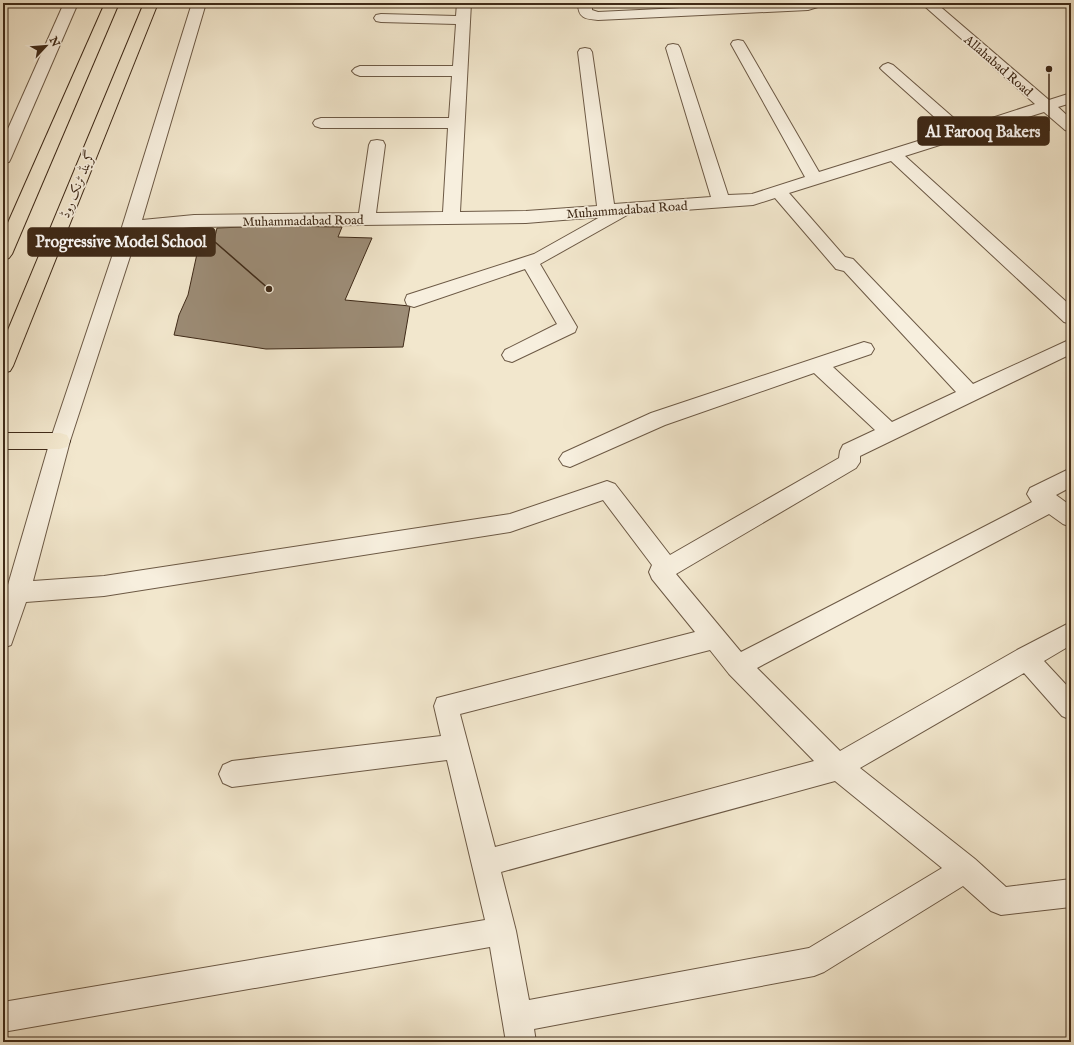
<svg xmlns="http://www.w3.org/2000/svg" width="1074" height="1045" font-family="'IM FELL English',Amiri,serif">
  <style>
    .building { fill: #9c8c76; stroke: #3f2a18 }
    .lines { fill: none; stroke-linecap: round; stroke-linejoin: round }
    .minor-casing { stroke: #6c5945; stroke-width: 2 }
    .highway-casing { stroke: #3f2a18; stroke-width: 2 }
    .minor { fill: #f7efde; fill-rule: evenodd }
    .highway { fill: #f2e7cd; fill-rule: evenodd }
    .labels { text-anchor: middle; stroke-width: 3.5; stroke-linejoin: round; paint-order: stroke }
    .far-street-label { font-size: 13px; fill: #3f2a18; stroke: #f7efde }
    .leader { fill: none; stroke: #3f2a18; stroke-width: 1.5 }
    .callout-dot { fill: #3f2a18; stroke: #f7efde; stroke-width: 1.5 }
    .callout { fill: #3f2a18; stroke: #3f2a18; stroke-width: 1.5 }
    .callout-label { font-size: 16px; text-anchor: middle; font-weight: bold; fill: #fff }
  </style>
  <rect width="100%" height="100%" fill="#f2e7cd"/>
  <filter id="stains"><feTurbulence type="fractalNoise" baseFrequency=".005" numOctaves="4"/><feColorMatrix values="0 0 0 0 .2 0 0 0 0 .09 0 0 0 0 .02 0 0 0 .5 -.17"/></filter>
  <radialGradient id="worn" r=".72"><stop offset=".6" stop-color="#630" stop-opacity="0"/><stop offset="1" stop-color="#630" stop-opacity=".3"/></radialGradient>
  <!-- building -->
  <path class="building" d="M 271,226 L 342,227 L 338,237 L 372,238 L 345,300 L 410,306 L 403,347 L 266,349 L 174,335 L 179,315 L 188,295 L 200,240 L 214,241 L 217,228 Z"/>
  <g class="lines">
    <!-- minor casing -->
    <g class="minor-casing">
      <g id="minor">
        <path d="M 64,3 L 78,3 L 11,158 L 9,162 L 3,163 L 3,140 Z"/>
        <path d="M 192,3 L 206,3 L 142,220 L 194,215 L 359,213 L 369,145 L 371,141 L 377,140 L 383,141 L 385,145 L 376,213 L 443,212 L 448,128 L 321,128 L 315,126 L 313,123 L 315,120 L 321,118 L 449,118 L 452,76 L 360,76 L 355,74 L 352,71 L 355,68 L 360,66 L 453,66 L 456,24 L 381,22 L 376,21 L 374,18 L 376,15 L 381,14 L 456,16 L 457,3 L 471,3 L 460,212 L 526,211 L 597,206 L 578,52 L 580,49 L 585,48 L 590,49 L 592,52 L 614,204 L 711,197 L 666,48 L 668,45 L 673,44 L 678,45 L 680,48 L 728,195 L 752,194 L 805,177 L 731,44 L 733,41 L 738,40 L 743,41 L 745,44 L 819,172 L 950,131 L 883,71 L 880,68 L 883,65 L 888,63 L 893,65 L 964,127 L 1035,104 L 921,3 L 936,3 L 1049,100 L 1071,93 L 1071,103 L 1058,107 L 1071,119 L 1071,132 L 1065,130 L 1044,112 L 905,156 L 1071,306 L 1071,324 L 1064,322 L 891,161 L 789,193 L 845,257 L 853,259 L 973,384 L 1071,339 L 1071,354 L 860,456 L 860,462 L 856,468 L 676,574 L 741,652 L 1032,502 L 1027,494 L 1030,488 L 1071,468 L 1071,487 L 1056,495 L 1071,506 L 1071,527 L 1063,524 L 1049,514 L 757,668 L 840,751 L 1017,650 L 1071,622 L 1071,645 L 1044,661 L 1071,690 L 1071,720 L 1062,716 L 1024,673 L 860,768 L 975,859 L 1006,887 L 1071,879 L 1071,907 L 1001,915 L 991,911 L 963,886 L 824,972 L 814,976 L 534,1029 L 536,1042 L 506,1042 L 490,947 L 3,1032 L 3,1002 L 485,920 L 447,760 L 232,787 L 223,783 L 219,774 L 223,765 L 232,761 L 441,736 L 434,706 L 437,698 L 695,632 L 652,579 L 649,572 L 652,565 L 603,500 L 510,532 L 104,596 L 26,602 L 11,645 L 3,648 L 3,602 L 50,441 L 122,227 ZM 775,198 L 836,269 L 844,271 L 956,392 L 892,422 L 833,367 L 871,354 L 874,349 L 871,344 L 864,342 L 651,413 L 563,453 L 559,459 L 563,465 L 570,467 L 665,425 L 814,373 L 875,430 L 843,445 L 840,451 L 839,458 L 670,555 L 615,484 L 607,481 L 510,514 L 104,576 L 33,581 L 70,441 L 138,232 L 194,227 L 526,223 L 600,217 L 534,254 L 407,295 L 405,300 L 407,305 L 414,307 L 525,269 L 557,324 L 505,350 L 502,355 L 505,360 L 512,362 L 575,332 L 577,327 L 540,264 L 629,214 L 753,205 ZM 710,650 L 729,674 L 814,761 L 495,847 L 460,714 ZM 835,781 L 942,868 L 809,948 L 529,1000 L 516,931 L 501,872 Z"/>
        <path d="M 578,3 L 592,3 L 592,10 L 598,12 L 782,3 L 823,3 L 821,6 L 808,10 L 598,20 C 585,19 578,18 578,3 Z"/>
      </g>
    </g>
    <!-- highway casing -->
    <g class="highway-casing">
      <g id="highway">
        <path d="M 105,3 L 119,3 L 12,254 L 9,258 L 3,260 L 3,234 Z"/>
        <path d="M 144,3 L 158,3 L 13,366 L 10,371 L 3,373 L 3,342 Z"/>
        <path d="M 3,433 L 60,433 L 67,435 L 70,441 L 67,447 L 60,449 L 3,449 Z"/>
      </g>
    </g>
    <!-- minor -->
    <use href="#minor" class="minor"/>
    <!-- highway -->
    <use href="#highway" class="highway"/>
  </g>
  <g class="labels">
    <!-- far-street labels -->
    <g class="far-street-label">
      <text transform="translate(999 65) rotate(41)" y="5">Allahabad Road</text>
      <text transform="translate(77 184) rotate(-68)" y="5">گرینڈ ٹرنک روڈ</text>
      <text transform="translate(627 209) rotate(-4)" y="5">Muhammadabad Road</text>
      <text transform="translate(303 220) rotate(-1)" y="5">Muhammadabad Road</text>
    </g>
  </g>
  <!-- callouts -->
  <path class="leader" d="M1049 69L1049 131M269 289L215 242"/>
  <g class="callout-dot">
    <circle cx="1049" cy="69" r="4"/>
    <circle cx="269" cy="289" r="4"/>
  </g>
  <g class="callout">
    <rect x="918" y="117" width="131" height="28" rx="4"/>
    <rect x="28" y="228" width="187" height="28" rx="4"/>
  </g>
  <g class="callout-label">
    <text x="983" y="137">Al Farooq Bakers</text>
    <text x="121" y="247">Progressive Model School</text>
  </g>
  <!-- margin -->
  <rect width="1074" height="1045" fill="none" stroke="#f2e7cd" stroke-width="16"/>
  <rect x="4" y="4" width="1066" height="1037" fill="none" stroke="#3f2a18" stroke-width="2"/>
  <rect x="8" y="8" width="1058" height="1029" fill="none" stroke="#3f2a18"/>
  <!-- north arrow -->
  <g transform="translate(46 46) rotate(64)" stroke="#f7efde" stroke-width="3" paint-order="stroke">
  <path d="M0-3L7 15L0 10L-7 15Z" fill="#3f2a18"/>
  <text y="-6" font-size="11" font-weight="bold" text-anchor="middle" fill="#3f2a18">N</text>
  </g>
  <rect width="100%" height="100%" filter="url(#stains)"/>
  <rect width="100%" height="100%" fill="url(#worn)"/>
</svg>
